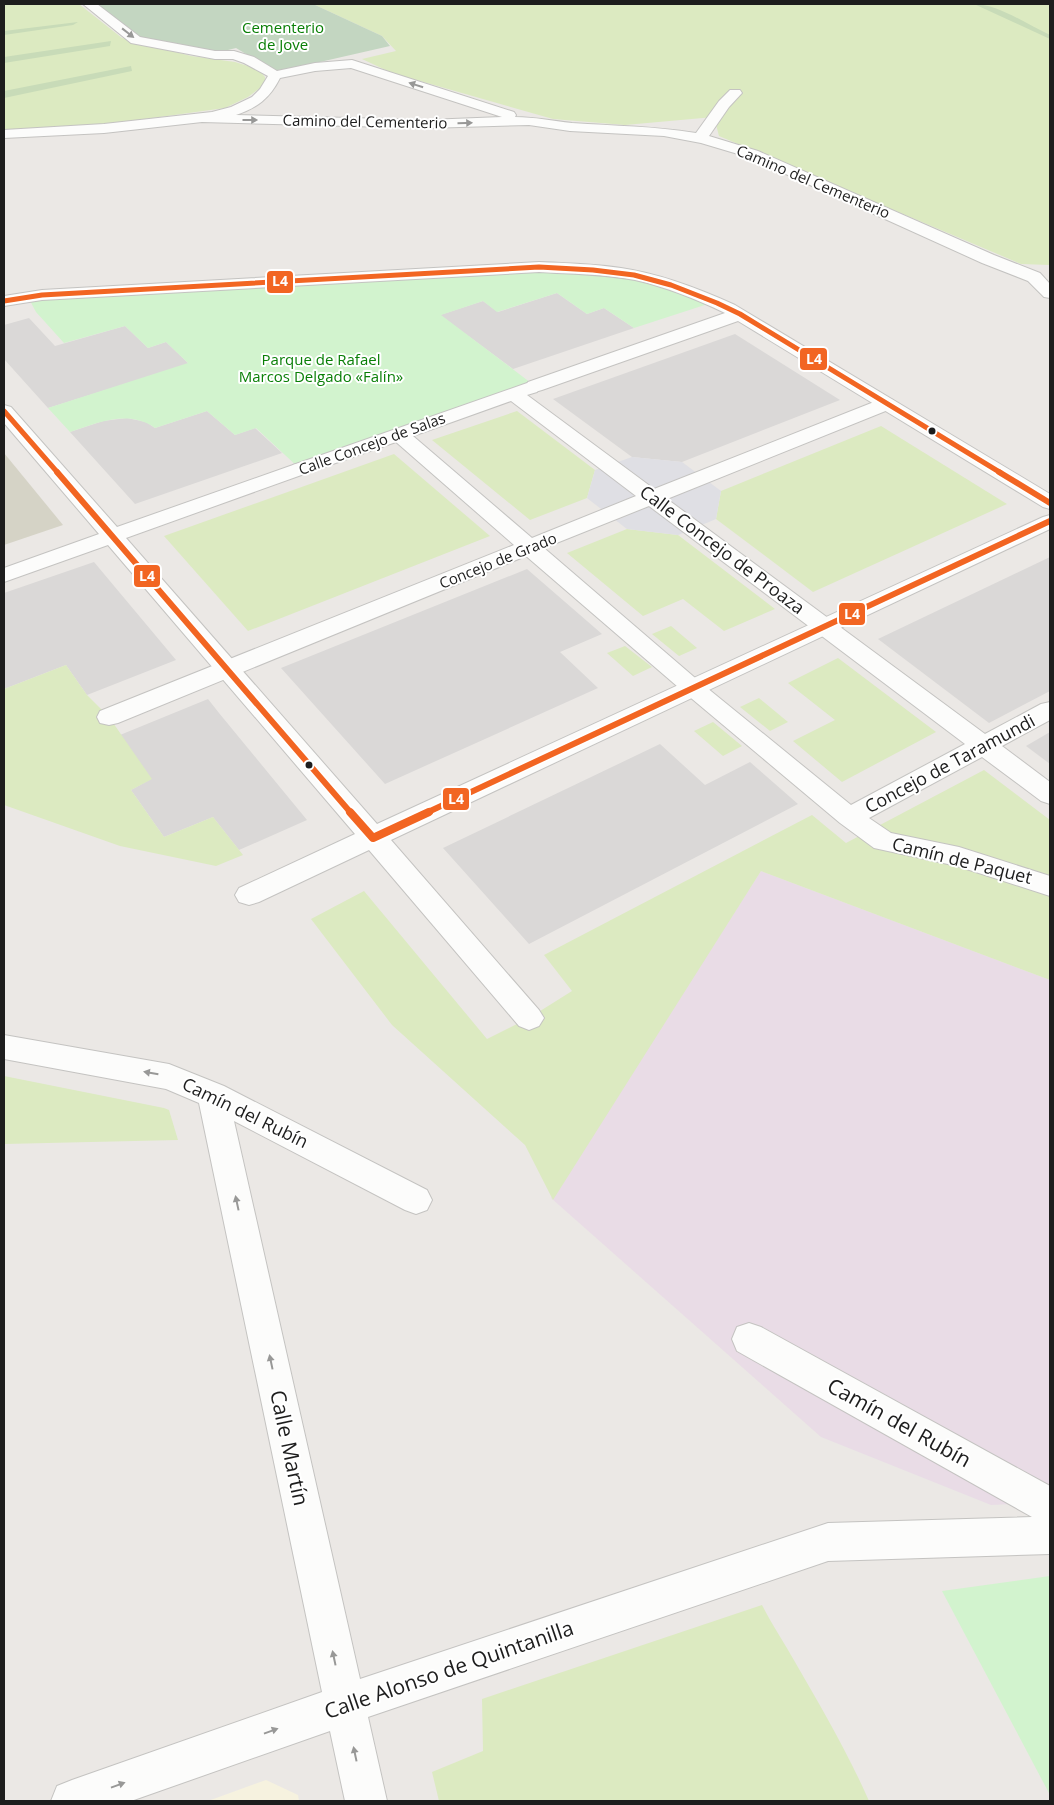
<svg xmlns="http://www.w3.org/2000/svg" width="1054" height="1805" font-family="'Open Sans',sans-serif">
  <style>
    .residential { fill: #dad8d7 }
    .industrial { fill: #e9dce6 }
    .education { fill: #f6f2df }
    .construction { fill: #d5d3c6 }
    .grass { fill: #dceac1 }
    .forest { fill: #c8dbb8 }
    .cemetery { fill: #c3d6c1 }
    .park { fill: #d2f3ce }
    .plaza { fill: #dfdfe4 }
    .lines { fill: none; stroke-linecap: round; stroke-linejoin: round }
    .pedestrian-casing { stroke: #c4c3c1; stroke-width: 2 }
    .minor-casing { stroke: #c4c3c1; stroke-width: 2 }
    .pedestrian { fill: #fcfcfb; fill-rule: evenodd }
    .minor { fill: #fcfcfb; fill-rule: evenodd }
    .bus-1-far2-casing { stroke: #fff; stroke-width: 8 }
    .bus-1-far1-casing { stroke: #fff; stroke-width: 9 }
    .bus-1-casing { stroke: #fff; stroke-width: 12 }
    .bus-1-far2 { stroke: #f26522; stroke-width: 5 }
    .bus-1-far1 { stroke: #f26522; stroke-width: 6 }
    .bus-1 { stroke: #f26522; stroke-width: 8 }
    .oneway { fill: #989897 }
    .bus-dot { fill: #1d1d1d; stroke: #fff; stroke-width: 2 }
    .labels { text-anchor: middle; stroke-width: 4; stroke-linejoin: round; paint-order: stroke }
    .far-park-label { font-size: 15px; fill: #097f06; stroke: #fff }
    .far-street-label { font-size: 15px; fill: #1d1d1d; stroke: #fff }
    .street-label { font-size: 18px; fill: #1d1d1d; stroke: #fff }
    .near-street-label { font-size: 21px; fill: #1d1d1d; stroke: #fff }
    .line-badge { stroke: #fff; stroke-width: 2 }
    .badge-label { font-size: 14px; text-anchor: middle; font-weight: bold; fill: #fff }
  </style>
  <rect width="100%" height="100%" fill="#ebe8e5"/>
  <!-- residential -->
  <g class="residential">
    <path d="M 557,293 L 587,314 L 604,308 L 634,328 L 513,369 L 440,315 L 483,301 L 498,312 Z"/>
    <path d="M 29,318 L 55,346 L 125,326 L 148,348 L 166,342 L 189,364 L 48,408 L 4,359 L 4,325 Z"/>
    <path d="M 735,334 L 840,400 L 682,462 L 632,457 L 553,399 Z"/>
    <path d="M 207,411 L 235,435 L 255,428 L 282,453 L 135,504 L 70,432 L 103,421 L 127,418 L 146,422 L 155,428 Z"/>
    <path d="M 1050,557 L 1050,691 L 989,723 L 878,639 Z"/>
    <path d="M 94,562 L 176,660 L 87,695 L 66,665 L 4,689 L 4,593 Z"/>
    <path d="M 527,569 L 602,634 L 560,652 L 598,688 L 385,784 L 281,668 Z"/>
    <path d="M 208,699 L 219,713 L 307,820 L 239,850 L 213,817 L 164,837 L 131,790 L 151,779 L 120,735 Z"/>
    <path d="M 1050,732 L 1050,764 L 1026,746 Z"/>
    <path d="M 660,744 L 705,785 L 750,762 L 798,804 L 529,944 L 443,848 Z"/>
  </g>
  <!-- industrial -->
  <path class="industrial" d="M 761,871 L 1050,980 L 1050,1502 L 991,1505 L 821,1437 L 551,1198 Z"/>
  <!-- education -->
  <path class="education" d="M 266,1780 L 298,1795 L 299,1801 L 208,1801 Z"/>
  <!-- construction -->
  <path class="construction" d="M 4,453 L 63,525 L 4,545 Z"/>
  <!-- grass -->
  <g class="grass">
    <path d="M 4,4 L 79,4 L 122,38 L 191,56 L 235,62 L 258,69 L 265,77 L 265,84 L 248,97 L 225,108 L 65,130 L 4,130 Z"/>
    <path d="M 313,4 L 1050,4 L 1050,265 L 1021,264 L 719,136 L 714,117 L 625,125 L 553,119 L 392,73 L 362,59 L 396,51 L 382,36 Z"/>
    <path d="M 517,411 L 595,470 L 587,498 L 530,520 L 432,440 Z"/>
    <path d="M 881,426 L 1007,504 L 813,592 L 716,519 L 721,491 Z"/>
    <path d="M 394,454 L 490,536 L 248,631 L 164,536 Z"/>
    <path d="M 627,529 L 678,535 L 775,609 L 724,631 L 683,599 L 643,616 L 567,553 Z"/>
    <path d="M 671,626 L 697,648 L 679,656 L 652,634 Z"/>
    <path d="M 625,646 L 652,667 L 633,676 L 607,653 Z"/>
    <path d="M 838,658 L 936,732 L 842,782 L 793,741 L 835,720 L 788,683 Z"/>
    <path d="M 66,665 L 87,695 L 109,717 L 152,779 L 131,790 L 164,837 L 213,817 L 243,855 L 216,866 L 120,846 L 4,805 L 4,689 Z"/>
    <path d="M 759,698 L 788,722 L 770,731 L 740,707 Z"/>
    <path d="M 713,722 L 742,746 L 723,756 L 694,731 Z"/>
    <path d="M 984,770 L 1050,820 L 1050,980 L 761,871 L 553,1200 L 525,1145 L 392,1025 L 311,919 L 364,891 L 487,1039 L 529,1018 L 572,991 L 544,955 L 812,815 L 846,843 Z"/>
    <path d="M 4,1076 L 164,1108 L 169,1110 L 178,1140 L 4,1144 Z"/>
    <path d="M 762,1605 C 772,1625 784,1642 795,1662 C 821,1707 848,1753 869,1801 L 439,1801 L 432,1772 L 483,1751 L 482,1699 Z"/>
  </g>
  <!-- forest -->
  <g class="forest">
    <path d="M 974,4 C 998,4 1028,25 1050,35 L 1050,39 Z"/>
    <path d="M 78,22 L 73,25 L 4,35 L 4,31 Z"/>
    <path d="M 111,41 L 110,46 L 4,63 L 4,57 Z"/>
    <path d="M 131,66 L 132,71 L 4,98 L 4,91 Z"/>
  </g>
  <!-- cemetery -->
  <path class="cemetery" d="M 97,4 L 313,4 L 382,36 L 390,46 L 276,72 L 236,48 L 216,53 L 140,37 Z"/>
  <!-- park -->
  <g class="park">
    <path d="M 539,267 L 645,277 L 714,302 L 634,328 L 604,308 L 587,314 L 557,293 L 497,312 L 483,301 L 441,315 L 535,386 L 300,469 L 256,428 L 235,435 L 207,411 L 155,428 C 129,409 97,423 70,432 L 48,408 L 188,363 L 166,342 L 148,348 L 125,326 L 64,343 L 36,312 L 28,297 Z"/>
    <path d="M 1050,1576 L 1050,1795 L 942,1591 Z"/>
  </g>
  <!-- plaza -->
  <path class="plaza" d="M 632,457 L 682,462 L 721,491 L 716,519 L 678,535 L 627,529 L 587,498 L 595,470 Z"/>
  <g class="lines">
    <!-- pedestrian casing -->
    <g class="pedestrian-casing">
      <path id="pedestrian" d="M 530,382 L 537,384 L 539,388 L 537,392 L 527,395 L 654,489 L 879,400 L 886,398 L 893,400 L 896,404 L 893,408 L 667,499 L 985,734 L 1041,704 L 1050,702 L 1050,720 L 1002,746 L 1050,782 L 1050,804 L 1041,801 L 982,757 L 869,818 L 891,833 L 959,847 L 1050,876 L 1050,896 L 957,866 L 874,848 L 840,823 L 685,693 L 526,556 L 118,723 L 109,725 L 100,723 L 97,717 L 100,711 L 514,545 L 396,442 L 307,473 L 300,475 L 293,473 L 290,469 L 293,465 ZM 511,401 L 636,496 L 532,538 L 413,436 ZM 649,506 L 965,744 L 851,805 L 701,683 L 544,548 Z"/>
    </g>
    <!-- minor casing -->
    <g class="minor-casing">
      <g id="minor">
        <path d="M 83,4 L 97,4 L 140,37 L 215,51 L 234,51 L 254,57 L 277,71 L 315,63 L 352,60 L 514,112 L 516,115 L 515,117 C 534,117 553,121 572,123 C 614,126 655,126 696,133 L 719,101 L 730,90 L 740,90 L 742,93 L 729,107 L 709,136 L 758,151 L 994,255 L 1040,273 L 1050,284 L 1050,298 L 1044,297 L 1028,281 L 982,263 L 748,157 L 701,143 L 664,136 L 570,131 L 529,125 L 427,128 L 202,122 L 104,133 L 4,138 L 4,130 L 104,124 L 212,112 L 231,107 L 252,97 L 260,89 L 268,76 L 244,63 L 233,59 L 215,59 L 131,43 ZM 351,68 L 502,117 L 427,120 L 236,115 C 257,108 270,98 280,78 L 315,71 Z"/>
        <path d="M 539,262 C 566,263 594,264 621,268 C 661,274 698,288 735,305 L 1050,494 L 1050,509 L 1043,507 L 738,321 L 542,390 L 535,392 L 528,390 L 526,386 L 528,382 L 725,313 C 696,299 666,287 635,280 C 603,274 571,274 539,272 L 42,300 L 4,306 L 4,296 L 42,290 Z"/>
        <path d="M 4,405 L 11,407 L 117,527 L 293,465 L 300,463 L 307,465 L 310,469 L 307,473 L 126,538 L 377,824 L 1043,517 L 1050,515 L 1050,529 L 391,840 L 539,1010 L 544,1018 L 539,1026 L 529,1030 L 519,1026 L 369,850 L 259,902 L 249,905 L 239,902 L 235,895 L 239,888 L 355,834 L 108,545 L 4,582 L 4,568 L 99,534 L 4,423 Z"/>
        <path d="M 4,1035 L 169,1064 L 224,1086 L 427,1190 L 432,1200 L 427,1210 L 416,1214 L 405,1210 L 234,1121 L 360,1679 L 828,1523 L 1032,1517 L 737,1351 L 732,1339 L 737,1327 L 749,1323 L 761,1327 L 1050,1486 L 1050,1554 L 828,1561 L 368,1717 L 387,1801 L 345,1801 L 330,1731 L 131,1801 L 51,1801 L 57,1786 L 72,1780 L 322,1692 L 199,1103 L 166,1089 L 4,1059 Z"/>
      </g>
    </g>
    <!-- pedestrian -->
    <use href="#pedestrian" class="pedestrian"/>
    <!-- minor -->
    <use href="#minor" class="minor"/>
    <!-- bus-1-far2 casing -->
    <g class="bus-1-far2-casing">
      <g id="bus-1-far2">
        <path d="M 4,301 L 42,295 L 539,267 L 593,270 L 634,275 L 671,285 L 717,303 L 740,314 L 1001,473"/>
        <path d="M 4,411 L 58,473"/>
      </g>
    </g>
    <!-- bus-1-far1 casing -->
    <g class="bus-1-far1-casing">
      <g id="bus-1-far1">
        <path d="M 57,472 L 351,813"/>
        <path d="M 999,472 L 1050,503"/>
        <path d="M 426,813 L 1050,521"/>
      </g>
    </g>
    <!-- bus-1 casing -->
    <g class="bus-1-casing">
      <path id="bus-1" d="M 350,812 L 373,838 L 429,812"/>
    </g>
    <!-- bus-1-far2 -->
    <use href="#bus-1-far2" class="bus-1-far2"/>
    <!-- bus-1-far1 -->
    <use href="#bus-1-far1" class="bus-1-far1"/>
    <!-- bus-1 -->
    <use href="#bus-1" class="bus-1"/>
  </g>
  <!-- one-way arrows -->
  <defs><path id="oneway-solid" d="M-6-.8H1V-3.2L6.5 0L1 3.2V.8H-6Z" transform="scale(1.25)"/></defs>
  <g class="oneway">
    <use href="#oneway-solid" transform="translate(128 33) rotate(38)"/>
    <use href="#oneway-solid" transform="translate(416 85) rotate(-162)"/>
    <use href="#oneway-solid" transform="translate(250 120)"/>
    <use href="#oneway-solid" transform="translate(465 123) rotate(-2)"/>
    <use href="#oneway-solid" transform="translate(151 1073) rotate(-170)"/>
    <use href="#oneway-solid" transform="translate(237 1203) rotate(-102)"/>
    <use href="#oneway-solid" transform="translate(271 1362) rotate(-102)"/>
    <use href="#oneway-solid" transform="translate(334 1658) rotate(-102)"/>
    <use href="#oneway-solid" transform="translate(271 1731) rotate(-20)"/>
    <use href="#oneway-solid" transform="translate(355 1754) rotate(-102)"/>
    <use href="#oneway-solid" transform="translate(118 1785) rotate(-20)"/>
  </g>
  <!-- markers -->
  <g class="bus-dot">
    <circle cx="932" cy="431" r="4.5"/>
    <circle cx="309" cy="765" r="4.5"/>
  </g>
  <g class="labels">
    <!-- far-park labels -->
    <g class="far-park-label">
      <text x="283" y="33">Cementerio<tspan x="283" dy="17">de Jove</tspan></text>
      <text x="321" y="365">Parque de Rafael<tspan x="321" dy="17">Marcos Delgado «Falín»</tspan></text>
    </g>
    <!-- far-street labels -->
    <g class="far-street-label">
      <text transform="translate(365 122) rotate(1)" y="5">Camino del Cementerio</text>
      <text transform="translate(813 182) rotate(23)" y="5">Camino del Cementerio</text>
      <text transform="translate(372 444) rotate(-20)" y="5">Calle Concejo de Salas</text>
      <text transform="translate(498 561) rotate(-22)" y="5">Concejo de Grado</text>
    </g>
    <!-- street labels -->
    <g class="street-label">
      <text transform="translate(722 550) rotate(37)" y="6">Calle Concejo de Proaza</text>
      <text transform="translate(950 764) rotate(-28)" y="6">Concejo de Taramundi</text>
      <text transform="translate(962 861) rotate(14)" y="6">Camín de Paquet</text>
      <text transform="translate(245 1113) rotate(26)" y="6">Camín del Rubín</text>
    </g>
    <!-- near-street labels -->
    <g class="near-street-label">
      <text transform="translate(899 1423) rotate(29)" y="7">Camín del Rubín</text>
      <text transform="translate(289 1448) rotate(78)" y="7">Calle Martín</text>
      <text transform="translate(449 1670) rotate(-19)" y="7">Calle Alonso de Quintanilla</text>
    </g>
  </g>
  <g class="line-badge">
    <rect x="266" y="270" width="28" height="24" rx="5" fill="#f26522"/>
    <rect x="799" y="347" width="29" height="24" rx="5" fill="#f26522"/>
    <rect x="133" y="564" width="28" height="24" rx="5" fill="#f26522"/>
    <rect x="838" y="602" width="28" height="24" rx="5" fill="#f26522"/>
    <rect x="442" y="787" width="28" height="24" rx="5" fill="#f26522"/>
  </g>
  <g class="badge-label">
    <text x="280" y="286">L4</text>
    <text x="814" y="364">L4</text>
    <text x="147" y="581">L4</text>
    <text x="852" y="619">L4</text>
    <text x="456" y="804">L4</text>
  </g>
  <!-- border -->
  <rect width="1054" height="1805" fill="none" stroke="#1d1d1d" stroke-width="10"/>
</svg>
